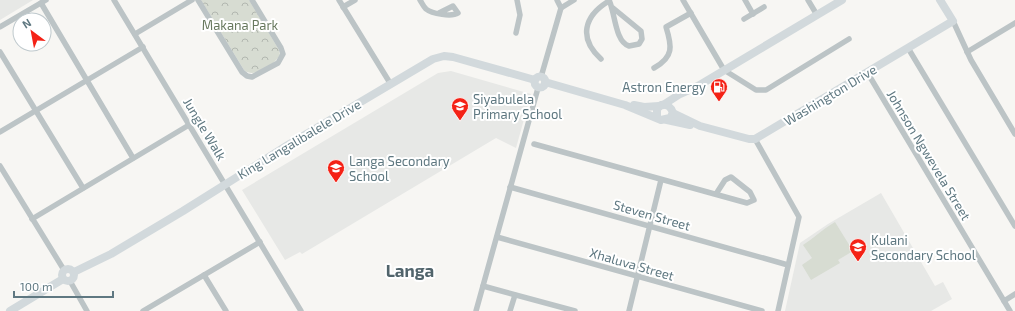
<svg xmlns="http://www.w3.org/2000/svg" width="1015" height="311" font-family="'Exo 2',sans-serif">
  <style>
    .built { fill: #e7e8e6 }
    .park { fill: url(#park-crowns) }
    .garden { fill: #d7dcd2 }
    .lines { fill: none; stroke-linecap: round; stroke-linejoin: round }
    .street { stroke: #bcc4c6; stroke-width: 5.5 }
    .secondary { stroke: #d2d9dc; stroke-width: 8 }
    .labels { text-anchor: middle; stroke-width: 4; stroke-linejoin: round; paint-order: stroke }
    .park-label { font-size: 13px; fill: #68795e; stroke: #fff }
    .poi-label { font-size: 13px; fill: #5f7881; stroke: #fff; text-anchor: start }
    .street-label { font-size: 13px; fill: #5f7881; stroke: #fff }
    .district-label { font-size: 17px; font-weight: bold; fill: #51646b; stroke: #fff }
  </style>
  <defs>
    <pattern id="park-crowns" width="20" height="18" patternUnits="userSpaceOnUse"><rect width="20" height="18" fill="#d7dcd2"/><path d="M2 6a3 3 0 1 1 6 0M12 15a3 3 0 1 1 6 0" fill="none" stroke="#b2b7b0"/></pattern>
  </defs>
  <rect width="100%" height="100%" fill="#f7f6f3"/>
  <!-- built -->
  <g class="built">
    <path d="M 0,0 L 33,0 L 0,20 Z"/>
    <path d="M 451,71 L 531,94 L 516,148 L 496,138 L 302,254 L 300,252 L 285,260 L 242,190 L 438,73 Z"/>
    <path d="M 881,193 L 935,286 L 943,282 L 952,299 L 931,311 L 785,311 L 800,243 L 828,224 Z"/>
  </g>
  <!-- park -->
  <path class="park" d="M 201,0 L 249,0 L 279,50 L 280,55 C 274,65 254,79 244,70 Z"/>
  <!-- garden -->
  <path class="garden" d="M 835,222 L 853,251 L 838,260 L 840,263 L 811,280 L 802,265 L 812,258 L 803,245 C 814,238 823,229 835,222 Z"/>
  <g class="lines">
    <!-- street -->
    <g class="street">
      <path d="M 114,0 L 301,311"/>
      <path d="M 198,0 L 242,72 L 247,76 L 252,77 L 278,63 L 283,54 L 281,48 L 252,0"/>
      <path d="M 339,0 L 390,83"/>
      <path d="M 420,0 C 422,3 423,6 426,9 C 432,14 452,17 458,13 L 453,6 L 439,13"/>
      <path d="M 609,0 C 615,12 615,42 629,46 L 639,44 L 642,39 L 641,31 L 613,8"/>
      <path d="M 683,0 L 724,70 L 756,90 L 766,90 L 849,39"/>
      <path d="M 745,0 L 753,14"/>
      <path d="M 808,0 L 817,15"/>
      <path d="M 41,3 L 133,158"/>
      <path d="M 343,7 L 355,0"/>
      <path d="M 561,8 L 574,0"/>
      <path d="M 744,19 L 764,7"/>
      <path d="M 953,21 L 971,60 L 1015,134"/>
      <path d="M 0,27 L 46,0"/>
      <path d="M 516,33 L 520,15 L 517,0"/>
      <path d="M 135,34 L 192,0"/>
      <path d="M 908,48 L 1015,226"/>
      <path d="M 0,52 L 83,188"/>
      <path d="M 967,52 L 1015,23"/>
      <path d="M 601,59 C 578,38 584,16 609,1"/>
      <path d="M 654,68 C 674,57 672,46 666,27 L 691,13"/>
      <path d="M 867,72 L 1010,311"/>
      <path d="M 541,77 L 561,8 L 557,0"/>
      <path d="M 0,132 L 143,47"/>
      <path d="M 755,139 L 799,217 L 778,311"/>
      <path d="M 534,144 L 747,203 L 754,200 L 750,192 L 731,177 L 725,180 L 716,194"/>
      <path d="M 0,166 L 64,270"/>
      <path d="M 510,187 L 788,265"/>
      <path d="M 32,219 L 189,125"/>
      <path d="M 497,237 L 762,311"/>
      <path d="M 204,275 L 226,311"/>
      <path d="M 70,281 L 87,311"/>
      <path d="M 483,286 L 575,311"/>
      <path d="M 1004,301 L 1015,294"/>
      <path d="M 143,311 L 260,242"/>
      <path d="M 476,311 L 538,88"/>
      <path d="M 510,311 L 515,295"/>
      <path d="M 629,311 L 661,180"/>
    </g>
    <!-- secondary -->
    <g class="secondary">
      <circle cx="540" cy="82" r="5.5"/>
      <path d="M 545,82 L 625,105 L 661,120 L 670,118 L 673,113 C 671,107 668,104 661,105 L 657,109 L 657,117"/>
      <path d="M 634,105 L 644,107 L 659,106"/>
      <path d="M 663,105 L 680,94 L 698,86 L 842,0"/>
      <path d="M 673,113 L 700,126 L 749,139 L 755,139 L 953,21 L 940,0"/>
      <path d="M 667,120 L 690,125"/>
      <circle cx="68" cy="275" r="6"/>
      <path d="M 74,272 L 111,254 L 183,211 L 288,145 L 433,59 L 444,56 L 453,57 L 535,80"/>
      <path d="M 10,311 L 63,279"/>
    </g>
  </g>
  <!-- icons -->
  <defs>
    <g id="fuel-pin" transform="scale(0.9)"><path d="M0 17L-7.5 6A9.5 9.5 0 1 1 7.5 6Z" fill="#f42216" stroke="#fff"/><path d="M-5.5-6h7V0h2V4h1.3V-2.5L3-4.5l.8-.8L6-3V5H2.5V1h-1V6h-7ZM-4.2-4.7v3.2H.2V-4.7Z" fill="#fff"/></g>
    <g id="school-pin" transform="scale(0.9)"><path d="M0 17L-7.5 6A9.5 9.5 0 1 1 7.5 6Z" fill="#f42216" stroke="#fff"/><path d="M0-5L7-2L0 1L-7-2ZM-4 1L0 2.5L4 1V4Q0 6-4 4Z" fill="#fff"/></g>
  </defs>
  <g fill-rule="evenodd">
    <use href="#fuel-pin" x="719" y="87"/>
    <use href="#school-pin" x="460" y="106"/>
    <use href="#school-pin" x="336" y="168"/>
    <use href="#school-pin" x="858" y="247"/>
  </g>
  <g class="labels">
    <!-- park labels -->
    <g class="park-label">
      <text x="240" y="30">Makana Park</text>
    </g>
    <!-- poi labels -->
    <g class="poi-label">
      <text x="706" y="92" text-anchor="end">Astron Energy</text>
      <text x="473" y="104">Siyabulela<tspan x="473" dy="15">Primary School</tspan></text>
      <text x="349" y="166">Langa Secondary<tspan x="349" dy="15">School</tspan></text>
      <text x="871" y="245">Kulani<tspan x="871" dy="15">Secondary School</tspan></text>
    </g>
    <!-- street labels -->
    <g class="street-label">
      <text transform="translate(830 95) rotate(-31)" y="5">Washington Drive</text>
      <text transform="translate(205 129) rotate(59)" y="5">Jungle Walk</text>
      <text transform="translate(299 139) rotate(-31)" y="5">King Langalibalele Drive</text>
      <text transform="translate(929 155) rotate(59)" y="5">Johnson Ngwevela Street</text>
      <text transform="translate(652 215) rotate(16)" y="5">Steven Street</text>
      <text transform="translate(632 264) rotate(16)" y="5">Xhaluva Street</text>
    </g>
    <!-- district labels -->
    <g class="district-label">
      <text x="410" y="277">Langa</text>
    </g>
  </g>
  <!-- north arrow -->
  <g transform="translate(32 32) rotate(328)"><circle r="19" fill="#ffffff" stroke="#bfc9cd"/>
  <path d="M0-3L7 15L0 10L-7 15Z" fill="#f42216"/>
  <text y="-6" font-size="11" font-weight="bold" text-anchor="middle" fill="#5f7881">N</text>
  </g>
  <!-- scale -->
  <path d="M14 291v6h99v-6" fill="none" stroke="#5f7881" stroke-width="2"/>
  <text x="20" y="291" font-size="12" fill="#5f7881" stroke="#ffffff" stroke-width="3" paint-order="stroke">100 m</text>
</svg>
